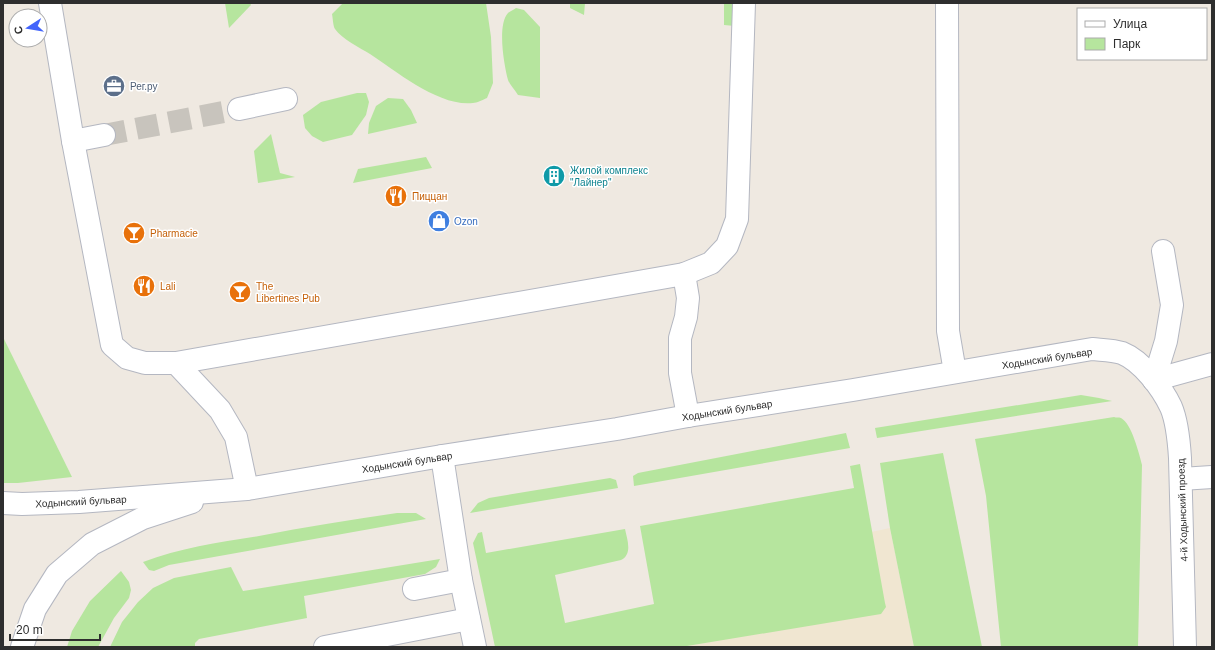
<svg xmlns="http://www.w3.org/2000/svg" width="1215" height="650" font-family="Arial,sans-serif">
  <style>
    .education { fill: #f0e6d1 }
    .green { fill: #b6e59e }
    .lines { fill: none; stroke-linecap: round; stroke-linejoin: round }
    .minor-tunnel { stroke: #c8c4bd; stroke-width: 22; stroke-dasharray: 22 11; stroke-linecap: butt }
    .minor-casing { stroke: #b4b7c1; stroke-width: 24 }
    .minor { stroke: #fff; stroke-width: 22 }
    .labels { text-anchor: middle; stroke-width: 3; stroke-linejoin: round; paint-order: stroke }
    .service-label { font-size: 10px; fill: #4e5e75; stroke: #fff; text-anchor: start }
    .culture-label { font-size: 10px; fill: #0d838f; stroke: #fff; text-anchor: start }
    .food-label { font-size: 10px; fill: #c56008; stroke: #fff; text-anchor: start }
    .shop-label { font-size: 10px; fill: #366cbe; stroke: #fff; text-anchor: start }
    .street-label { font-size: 10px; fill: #2e2e2e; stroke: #fff }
  </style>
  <rect width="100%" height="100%" fill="#efe9e1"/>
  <!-- education -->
  <path class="education" d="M 890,528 L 914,647 L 681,647 L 716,641 L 815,544 Z"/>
  <!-- green -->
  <g class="green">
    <path d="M 225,3 L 250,3 L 251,5 L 229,28 Z"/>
    <path d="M 343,3 L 486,3 L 491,37 L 493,83 L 487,98 C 482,100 477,103 473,103 C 439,107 396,71 370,54 C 360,48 342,39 335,29 C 333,26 333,19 332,14 Z"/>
    <path d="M 570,3 L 585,3 L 584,15 L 570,8 Z"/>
    <path d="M 724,3 L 735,3 L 735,26 L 724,25 Z"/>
    <path d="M 516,8 L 524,10 L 540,27 L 540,98 L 518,95 C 515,90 510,85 508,80 C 504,65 497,25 508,13 C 510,11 514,10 516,8 Z"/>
    <path d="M 357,93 L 366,93 L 369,102 L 366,115 L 352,135 L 323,142 L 312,136 L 305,128 L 303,115 L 321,102 Z"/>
    <path d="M 388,98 L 403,99 L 411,110 L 417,123 L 368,134 L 369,123 L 376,106 Z"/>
    <path d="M 271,134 L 280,173 L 295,177 L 258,183 L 254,151 Z"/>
    <path d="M 426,157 L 432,168 L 353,183 L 358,169 Z"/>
    <path d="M 3,337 L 72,477 L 18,483 L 3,483 Z"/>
    <path d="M 1081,395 L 1099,398 L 1112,401 L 877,438 L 875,428 Z"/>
    <path d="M 1114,417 C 1116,418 1119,417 1121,418 C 1132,424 1139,454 1142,465 L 1138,647 L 1001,647 L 986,496 L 975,439 Z"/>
    <path d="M 846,433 L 850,448 L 634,486 L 633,476 L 638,473 Z"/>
    <path d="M 943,453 L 982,647 L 914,647 L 890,528 L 880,463 Z"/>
    <path d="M 860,464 L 885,603 L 886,607 L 881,614 L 681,647 L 495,647 L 473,543 L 478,533 L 482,532 L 486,553 L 625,529 C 627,539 633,554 621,560 L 555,575 L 565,623 L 654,604 L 640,526 L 854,488 L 850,466 Z"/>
    <path d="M 610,478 L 616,480 L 618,488 L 470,513 L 478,503 L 489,498 Z"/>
    <path d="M 397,513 L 416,513 L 426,519 L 169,565 L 154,571 L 149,570 L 143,562 C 180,548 220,542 259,536 C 305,527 350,520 397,513 Z"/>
    <path d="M 440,559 L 436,567 L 425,574 L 304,596 L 307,618 L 199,639 L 195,643 L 195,647 L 110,647 L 122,622 L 138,602 L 153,588 L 174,578 L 231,567 L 243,591 Z"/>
    <path d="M 121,571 L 129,582 L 131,590 L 129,598 L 114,618 L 98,647 L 67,647 L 72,631 L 90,601 Z"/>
  </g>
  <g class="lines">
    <!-- minor-tunnel -->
    <path class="minor-tunnel" d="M 104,135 L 239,109"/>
    <!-- minor casing -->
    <g class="minor-casing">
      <g id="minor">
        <path d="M 50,3 L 73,141 L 112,345 L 127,358 L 145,363 L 176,363 L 684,274 L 711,263 L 727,246 L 737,219 L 744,3"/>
        <path d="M 947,3 L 948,331 L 955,372"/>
        <path d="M 239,109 L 286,99"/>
        <path d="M 73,141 L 104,135"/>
        <path d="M 684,274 L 688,298 L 686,317 L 680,338 L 680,373 L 688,416"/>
        <path d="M 176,363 L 220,410 L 236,437 L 247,489"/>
        <path d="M 1154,380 L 1166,341 L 1172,305 L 1163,251"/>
        <path d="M 1154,380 L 1212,364"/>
        <path d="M 442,456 L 461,580 L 475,647"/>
        <path d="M 1181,479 L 1212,477"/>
        <path d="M 3,503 L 22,504 L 79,502 L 247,489 L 442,456 L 617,429 L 688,416 L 853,390 L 1092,349 C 1101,350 1113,350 1122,353 C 1142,361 1162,388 1171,407 C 1177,421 1179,442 1180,458 L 1185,647"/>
        <path d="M 414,589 L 461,580"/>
        <path d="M 22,647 L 35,609 L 57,574 L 92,544 L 143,518 L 192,502"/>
        <path d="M 325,647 L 469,619"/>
      </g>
    </g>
    <!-- minor -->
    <use href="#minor" class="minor"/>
  </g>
  <!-- icons -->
  <defs>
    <g id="office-disc" transform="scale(1.15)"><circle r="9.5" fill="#5c6f8a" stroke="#fff"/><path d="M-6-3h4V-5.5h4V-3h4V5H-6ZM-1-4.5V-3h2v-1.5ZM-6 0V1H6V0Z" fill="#fff"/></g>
    <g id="building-disc" transform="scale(1.15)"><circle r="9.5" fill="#0f9aa8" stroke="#fff"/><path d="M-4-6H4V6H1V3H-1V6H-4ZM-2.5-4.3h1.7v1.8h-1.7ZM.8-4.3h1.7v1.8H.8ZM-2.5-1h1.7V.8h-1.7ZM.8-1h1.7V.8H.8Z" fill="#fff"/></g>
    <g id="restaurant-disc" transform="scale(1.15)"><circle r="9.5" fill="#e8710a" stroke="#fff"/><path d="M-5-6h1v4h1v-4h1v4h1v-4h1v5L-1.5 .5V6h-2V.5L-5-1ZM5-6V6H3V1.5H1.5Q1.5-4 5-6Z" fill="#fff"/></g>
    <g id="shop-disc" transform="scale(1.15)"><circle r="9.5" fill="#3f7fe0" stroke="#fff"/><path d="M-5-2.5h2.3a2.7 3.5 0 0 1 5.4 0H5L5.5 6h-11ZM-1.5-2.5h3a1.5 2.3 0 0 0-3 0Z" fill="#fff"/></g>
    <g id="bar-disc" transform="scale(1.15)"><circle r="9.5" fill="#e8710a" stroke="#fff"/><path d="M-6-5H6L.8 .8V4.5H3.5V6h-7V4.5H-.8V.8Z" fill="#fff"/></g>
  </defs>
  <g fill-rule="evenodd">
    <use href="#office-disc" x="114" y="86"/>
    <use href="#building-disc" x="554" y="176"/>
    <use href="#restaurant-disc" x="396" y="196"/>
    <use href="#shop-disc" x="439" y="221"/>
    <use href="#bar-disc" x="134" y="233"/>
    <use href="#restaurant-disc" x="144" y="286"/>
    <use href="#bar-disc" x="240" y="292"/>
  </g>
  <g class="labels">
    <!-- service labels -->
    <g class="service-label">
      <text x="130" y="90">Рег.ру</text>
    </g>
    <!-- culture labels -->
    <g class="culture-label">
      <text x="570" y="174">Жилой комплекс<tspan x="570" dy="12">"Лайнер"</tspan></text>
    </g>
    <!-- food labels -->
    <g class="food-label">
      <text x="412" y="200">Пиццан</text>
      <text x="150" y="237">Pharmacie</text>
      <text x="160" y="290">Lali</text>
      <text x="256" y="290">The<tspan x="256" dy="12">Libertines Pub</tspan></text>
    </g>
    <!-- shop labels -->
    <g class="shop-label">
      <text x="454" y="225">Ozon</text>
    </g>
    <!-- street labels -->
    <g class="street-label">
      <text transform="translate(1047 358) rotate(-9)" y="4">Ходынский бульвар</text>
      <text transform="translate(727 410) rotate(-9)" y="4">Ходынский бульвар</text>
      <text transform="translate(407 462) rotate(-9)" y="4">Ходынский бульвар</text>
      <text transform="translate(81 501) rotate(-3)" y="4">Ходынский бульвар</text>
      <text transform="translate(1182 510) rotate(-92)" y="4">4-й Ходынский проезд</text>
    </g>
  </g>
  <!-- border -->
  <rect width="1215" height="650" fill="none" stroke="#2e2e2e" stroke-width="8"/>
  <!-- legend -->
  <rect x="1077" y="8" width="130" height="52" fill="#ffffff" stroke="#ababab"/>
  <rect x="1085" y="21" width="20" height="6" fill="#ffffff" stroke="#ababab"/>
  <text x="1113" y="28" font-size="12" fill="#2e2e2e">Улица</text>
  <rect x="1085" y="38" width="20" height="12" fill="#b6e59e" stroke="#ababab"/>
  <text x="1113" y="48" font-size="12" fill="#2e2e2e">Парк</text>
  <!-- north arrow -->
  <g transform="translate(28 28) rotate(258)"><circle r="19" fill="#ffffff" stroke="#ababab"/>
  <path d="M0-3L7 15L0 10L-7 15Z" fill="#4264fb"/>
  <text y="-6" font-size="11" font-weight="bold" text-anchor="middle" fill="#2e2e2e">С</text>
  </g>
  <!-- scale -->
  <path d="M10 634v6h90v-6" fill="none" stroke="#2e2e2e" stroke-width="2"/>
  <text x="16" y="634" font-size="12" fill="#2e2e2e" stroke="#ffffff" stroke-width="3" paint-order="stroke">20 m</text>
</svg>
